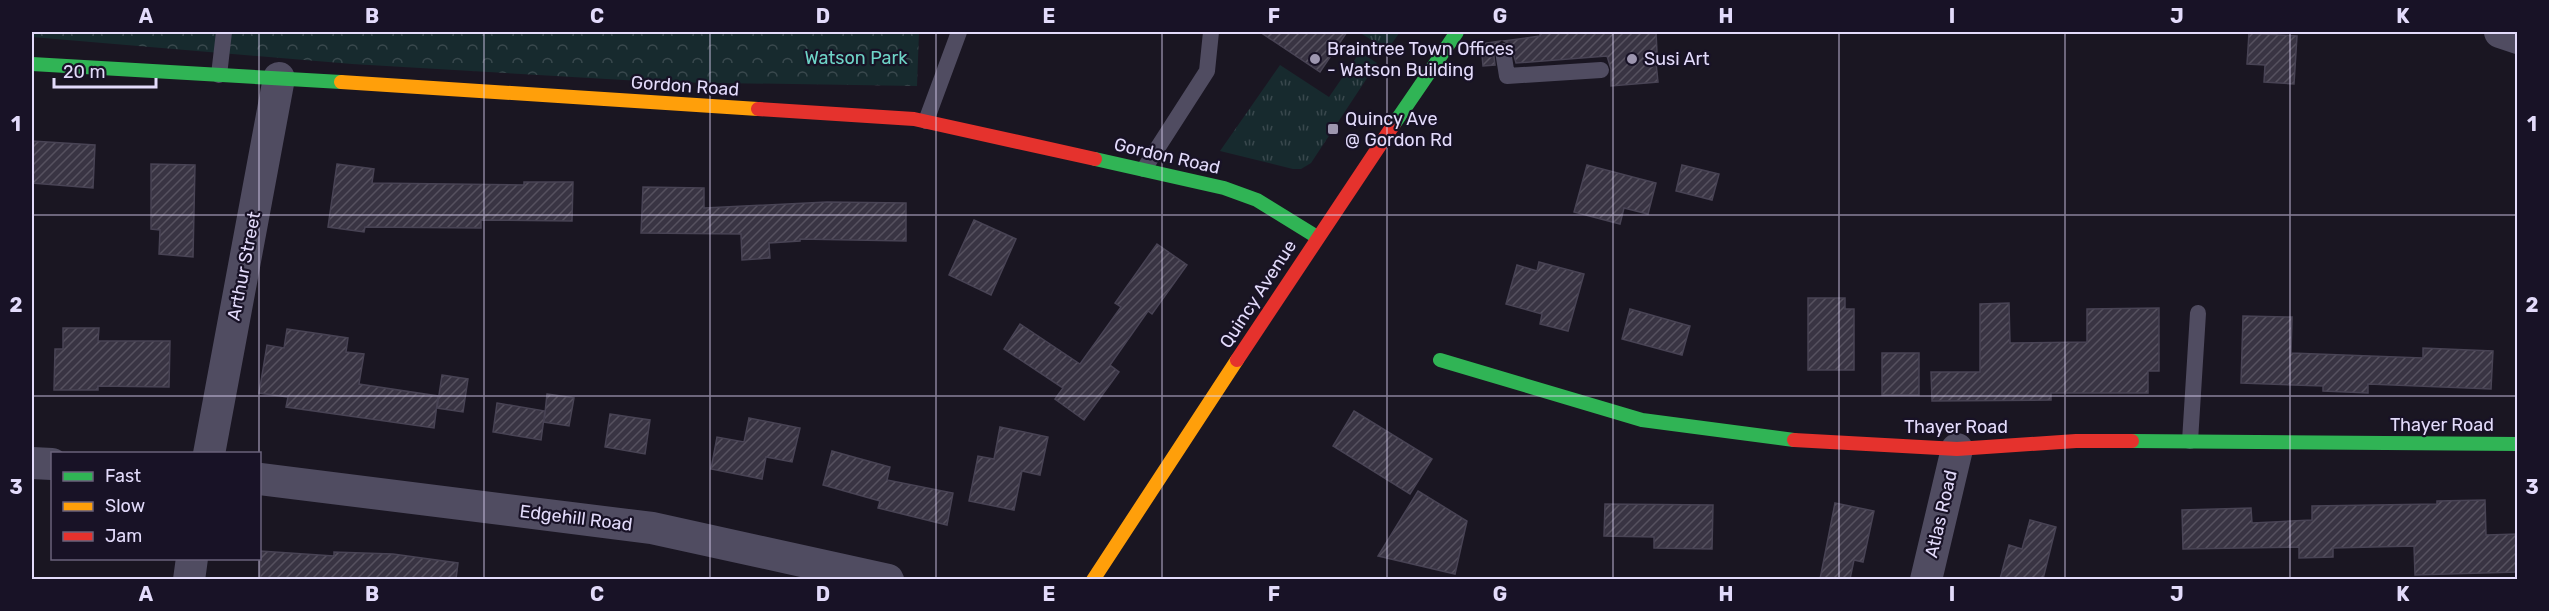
<svg xmlns="http://www.w3.org/2000/svg" width="2549" height="611" font-family="Rubik,sans-serif">
  <style>
    .grass { fill: url(#grass-tufts) }
    .park { fill: url(#park-crowns) }
    .building { fill: url(#building-hatch); stroke: #484354; stroke-width: 1.5 }
    .lines { fill: none; stroke-linecap: round; stroke-linejoin: round }
    .lane { stroke: #504c61; stroke-width: 16 }
    .street { stroke: #504c61; stroke-width: 32 }
    .fast { stroke: #30b455; stroke-width: 14 }
    .slow { stroke: #ff9f0a; stroke-width: 14 }
    .jam { stroke: #e5322d; stroke-width: 14 }
    .grid { fill: none; stroke: #e3dbfb; stroke-width: 1.5; stroke-opacity: 0.55 }
    .poi-dot { fill: #9d96af; stroke: #181226; stroke-width: 2 }
    .labels { text-anchor: middle; stroke-width: 4.5; stroke-linejoin: round; paint-order: stroke }
    .poi-label { font-size: 18px; fill: #e3dbfb; stroke: #181226; text-anchor: start }
    .park-label { font-size: 18px; fill: #6ed4c7; stroke: #181226 }
    .street-label { font-size: 18px; fill: #e3dbfb; stroke: #181226 }
    .neatline { fill: none; stroke: #e3dbfb; stroke-width: 2 }
    .grid-label { font-size: 20px; text-anchor: middle; font-weight: bold; fill: #e3dbfb }
  </style>
  <defs>
    <pattern id="grass-tufts" width="24" height="20" patternUnits="userSpaceOnUse" patternTransform="scale(1.5)"><rect width="24" height="20" fill="#172a2e"/><path d="M3 7l-1-3M5 7V3M7 7l1-3M15 17l-1-3M17 17v-4M19 17l1-3" fill="none" stroke="#39484d"/></pattern>
    <pattern id="park-crowns" width="20" height="18" patternUnits="userSpaceOnUse" patternTransform="scale(1.5)"><rect width="20" height="18" fill="#172a2e"/><path d="M2 6a3 3 0 1 1 6 0M12 15a3 3 0 1 1 6 0" fill="none" stroke="#39484d"/></pattern>
    <pattern id="building-hatch" width="6" height="6" patternUnits="userSpaceOnUse" patternTransform="scale(1.5)"><rect width="6" height="6" fill="#393443"/><path d="M-1 1l2-2M0 6l6-6M5 7l2-2" fill="none" stroke="#56515f"/></pattern>
  </defs>
  <rect width="100%" height="100%" fill="#1a1622"/>
  <!-- grass -->
  <g class="grass">
    <path d="M 1364,32 L 1400,32 L 1387,50 L 1362,34 Z"/>
    <path d="M 1360,52 L 1377,63 L 1311,163 L 1301,169 L 1293,169 L 1220,151 L 1280,65 L 1329,97 Z"/>
  </g>
  <!-- park -->
  <path class="park" d="M 32,32 L 919,32 L 917,86 L 658,82 L 352,64 L 32,37 Z"/>
  <!-- building -->
  <g class="building">
    <path d="M 1260,32 L 1347,32 L 1320,72 Z"/>
    <path d="M 1540,32 L 1656,32 L 1657,52 L 1655,52 L 1658,82 L 1611,86 L 1611,69 L 1607,56 L 1516,63 L 1511,45 L 1504,41 L 1540,36 Z"/>
    <path d="M 2249,33 L 2297,36 L 2294,84 L 2264,82 L 2265,65 L 2247,64 Z"/>
    <path d="M 1500,41 L 1493,48 L 1495,65 L 1483,66 L 1481,44 Z"/>
    <path d="M 32,141 L 95,145 L 93,188 L 32,183 Z"/>
    <path d="M 151,164 L 195,165 L 193,257 L 159,254 L 160,230 L 151,229 Z"/>
    <path d="M 337,164 L 374,169 L 372,183 L 524,185 L 524,182 L 573,182 L 572,221 L 481,220 L 481,228 L 365,227 L 364,232 L 328,227 Z"/>
    <path d="M 1587,165 L 1656,183 L 1648,214 L 1624,208 L 1620,224 L 1574,212 Z"/>
    <path d="M 1682,165 L 1719,174 L 1712,200 L 1676,191 Z"/>
    <path d="M 643,187 L 704,188 L 704,208 L 827,202 L 906,203 L 906,241 L 800,239 L 800,241 L 769,243 L 770,258 L 742,260 L 741,234 L 641,233 Z"/>
    <path d="M 974,220 L 1016,239 L 991,295 L 949,275 Z"/>
    <path d="M 1157,244 L 1187,265 L 1152,314 L 1148,311 L 1110,365 L 1119,372 L 1084,420 L 1055,399 L 1063,388 L 1004,349 L 1020,324 L 1080,364 L 1121,307 L 1115,303 Z"/>
    <path d="M 1539,262 L 1584,274 L 1568,331 L 1540,324 L 1542,314 L 1506,304 L 1517,265 L 1537,271 Z"/>
    <path d="M 1808,298 L 1845,298 L 1845,309 L 1854,309 L 1854,370 L 1808,370 Z"/>
    <path d="M 2009,303 L 2010,343 L 2087,342 L 2087,309 L 2159,308 L 2159,371 L 2148,371 L 2148,393 L 2051,393 L 2051,400 L 1932,401 L 1931,372 L 1980,372 L 1980,304 Z"/>
    <path d="M 1630,309 L 1690,326 L 1682,355 L 1622,339 Z"/>
    <path d="M 2243,316 L 2292,317 L 2291,353 L 2423,358 L 2423,348 L 2493,351 L 2491,389 L 2368,384 L 2368,393 L 2323,391 L 2323,386 L 2241,383 Z"/>
    <path d="M 63,328 L 99,328 L 98,341 L 170,341 L 169,387 L 98,386 L 98,390 L 54,390 L 55,349 L 63,349 Z"/>
    <path d="M 287,329 L 348,338 L 346,352 L 364,354 L 359,384 L 438,396 L 434,428 L 286,407 L 288,397 L 259,393 L 267,345 L 284,348 Z"/>
    <rect x="1882" y="353" width="37" height="42"/>
    <path d="M 442,375 L 468,379 L 463,412 L 437,408 Z"/>
    <path d="M 547,394 L 574,398 L 569,426 L 544,422 Z"/>
    <path d="M 497,403 L 545,411 L 541,440 L 493,432 Z"/>
    <path d="M 1354,411 L 1432,459 L 1410,494 L 1333,446 Z"/>
    <path d="M 610,414 L 650,420 L 645,454 L 605,447 Z"/>
    <path d="M 749,418 L 800,428 L 792,462 L 766,457 L 762,479 L 711,469 L 717,437 L 744,442 Z"/>
    <path d="M 1000,427 L 1048,437 L 1040,475 L 1022,471 L 1014,510 L 969,501 L 978,456 L 994,459 Z"/>
    <path d="M 832,451 L 890,467 L 887,480 L 953,493 L 947,525 L 878,508 L 880,501 L 823,485 Z"/>
    <path d="M 1418,491 L 1467,521 L 1455,574 L 1378,556 Z"/>
    <path d="M 2485,500 L 2486,535 L 2517,534 L 2517,572 L 2415,575 L 2414,546 L 2333,548 L 2333,557 L 2299,558 L 2299,547 L 2183,549 L 2182,510 L 2251,508 L 2252,523 L 2312,520 L 2312,506 L 2437,504 L 2437,501 Z"/>
    <path d="M 1835,503 L 1874,511 L 1863,562 L 1854,560 L 1850,579 L 1820,579 Z"/>
    <path d="M 1605,504 L 1713,505 L 1712,549 L 1654,548 L 1654,537 L 1604,536 Z"/>
    <path d="M 2030,520 L 2056,527 L 2043,579 L 2000,579 L 2009,545 L 2022,549 Z"/>
    <path d="M 260,551 L 334,556 L 334,552 L 393,554 L 458,563 L 456,579 L 260,579 Z"/>
  </g>
  <g class="lines">
    <!-- lane -->
    <g class="lane">
      <path d="M 1503,51 L 1507,76 L 1601,70"/>
      <path d="M 219,75 L 224,32"/>
      <path d="M 926,121 L 959,32"/>
      <path d="M 1144,169 L 1207,71 L 1211,32"/>
      <path d="M 2190,441 L 2198,313"/>
    </g>
    <!-- street -->
    <g class="street">
      <path d="M 2500,32 L 2518,38"/>
      <path d="M 209,454 L 279,78"/>
      <path d="M 32,463 L 52,464"/>
      <path d="M 260,479 L 652,528 L 888,580"/>
      <path d="M 189,580 L 192,558"/>
      <path d="M 1926,580 L 1957,449"/>
    </g>
    <!-- fast -->
    <g class="fast">
      <path d="M 32,64 L 341,82"/>
      <path d="M 1394,124 L 1457,32"/>
      <path d="M 1095,159 L 1224,188 L 1257,200 L 1317,237"/>
      <path d="M 1440,360 L 1642,420 L 1794,440"/>
      <path d="M 2132,441 L 2518,444"/>
    </g>
    <!-- slow -->
    <g class="slow">
      <path d="M 341,82 L 758,109"/>
      <path d="M 1093,580 L 1237,360"/>
    </g>
    <!-- jam -->
    <g class="jam">
      <path d="M 758,109 L 914,119 L 1095,159"/>
      <path d="M 1237,360 L 1394,124"/>
      <path d="M 1794,440 L 1957,449 L 2076,441 L 2132,441"/>
    </g>
  </g>
  <!-- grid -->
  <path class="grid" d="M 259,32 L 259,454M 484,32 L 484,580M 710,32 L 710,580M 936,32 L 936,580M 1162,32 L 1162,580M 1387,32 L 1387,580M 1613,32 L 1613,580M 1839,32 L 1839,580M 2065,32 L 2065,580M 2290,32 L 2290,580M 32,215 L 2518,215M 32,396 L 2518,396M 259,558 L 259,580"/>
  <!-- markers -->
  <g class="poi-dot">
    <circle cx="1315" cy="59" r="6"/>
    <circle cx="1632" cy="59" r="6"/>
    <rect x="1327" y="123" width="12" height="12" rx="3"/>
  </g>
  <g class="labels">
    <!-- poi labels -->
    <g class="poi-label">
      <text x="1327" y="55">Braintree Town Offices<tspan x="1327" dy="21">- Watson Building</tspan></text>
      <text x="1644" y="65">Susi Art</text>
      <text x="1345" y="125">Quincy Ave<tspan x="1345" dy="21">@ Gordon Rd</tspan></text>
    </g>
    <!-- park labels -->
    <g class="park-label">
      <text x="856" y="64">Watson Park</text>
    </g>
    <!-- street labels -->
    <g class="street-label">
      <text transform="translate(685 86) rotate(4)" y="6">Gordon Road</text>
      <text transform="translate(1167 156) rotate(13)" y="6">Gordon Road</text>
      <text transform="translate(244 266) rotate(-79)" y="6">Arthur Street</text>
      <text transform="translate(1258 294) rotate(-57)" y="6">Quincy Avenue</text>
      <text x="2442" y="431">Thayer Road</text>
      <text x="1956" y="433">Thayer Road</text>
      <text transform="translate(1941 514) rotate(-77)" y="6">Atlas Road</text>
      <text transform="translate(576 518) rotate(7)" y="6">Edgehill Road</text>
    </g>
  </g>
  <!-- border -->
  <rect width="2549" height="611" fill="none" stroke="#181226" stroke-width="66"/>
  <!-- legend -->
  <rect x="51" y="452" width="210" height="108" fill="#181226" stroke="#69627b" stroke-width="1.5"/>
  <rect x="63" y="472" width="30" height="9" fill="#30b455" stroke="#69627b" stroke-width="1.5"/>
  <text x="105" y="482" font-size="18" fill="#e3dbfb">Fast</text>
  <rect x="63" y="502" width="30" height="9" fill="#ff9f0a" stroke="#69627b" stroke-width="1.5"/>
  <text x="105" y="512" font-size="18" fill="#e3dbfb">Slow</text>
  <rect x="63" y="532" width="30" height="9" fill="#e5322d" stroke="#69627b" stroke-width="1.5"/>
  <text x="105" y="542" font-size="18" fill="#e3dbfb">Jam</text>
  <!-- scale -->
  <path d="M54 78v9h102v-9" fill="none" stroke="#e3dbfb" stroke-width="3"/>
  <text x="63" y="78" font-size="18" fill="#e3dbfb" stroke="#181226" stroke-width="4.5" paint-order="stroke">20 m</text>
  <rect x="33" y="33" width="2483" height="545" class="neatline"/>
  <g class="grid-label">
    <text x="146" y="23">A</text>
    <text x="372" y="23">B</text>
    <text x="597" y="23">C</text>
    <text x="823" y="23">D</text>
    <text x="1049" y="23">E</text>
    <text x="1274" y="23">F</text>
    <text x="1500" y="23">G</text>
    <text x="1726" y="23">H</text>
    <text x="1952" y="23">I</text>
    <text x="2177" y="23">J</text>
    <text x="2403" y="23">K</text>
    <text x="16" y="131">1</text>
    <text x="2532" y="131">1</text>
    <text x="16" y="312">2</text>
    <text x="2532" y="312">2</text>
    <text x="16" y="494">3</text>
    <text x="2532" y="494">3</text>
    <text x="146" y="601">A</text>
    <text x="372" y="601">B</text>
    <text x="597" y="601">C</text>
    <text x="823" y="601">D</text>
    <text x="1049" y="601">E</text>
    <text x="1274" y="601">F</text>
    <text x="1500" y="601">G</text>
    <text x="1726" y="601">H</text>
    <text x="1952" y="601">I</text>
    <text x="2177" y="601">J</text>
    <text x="2403" y="601">K</text>
  </g>
</svg>
